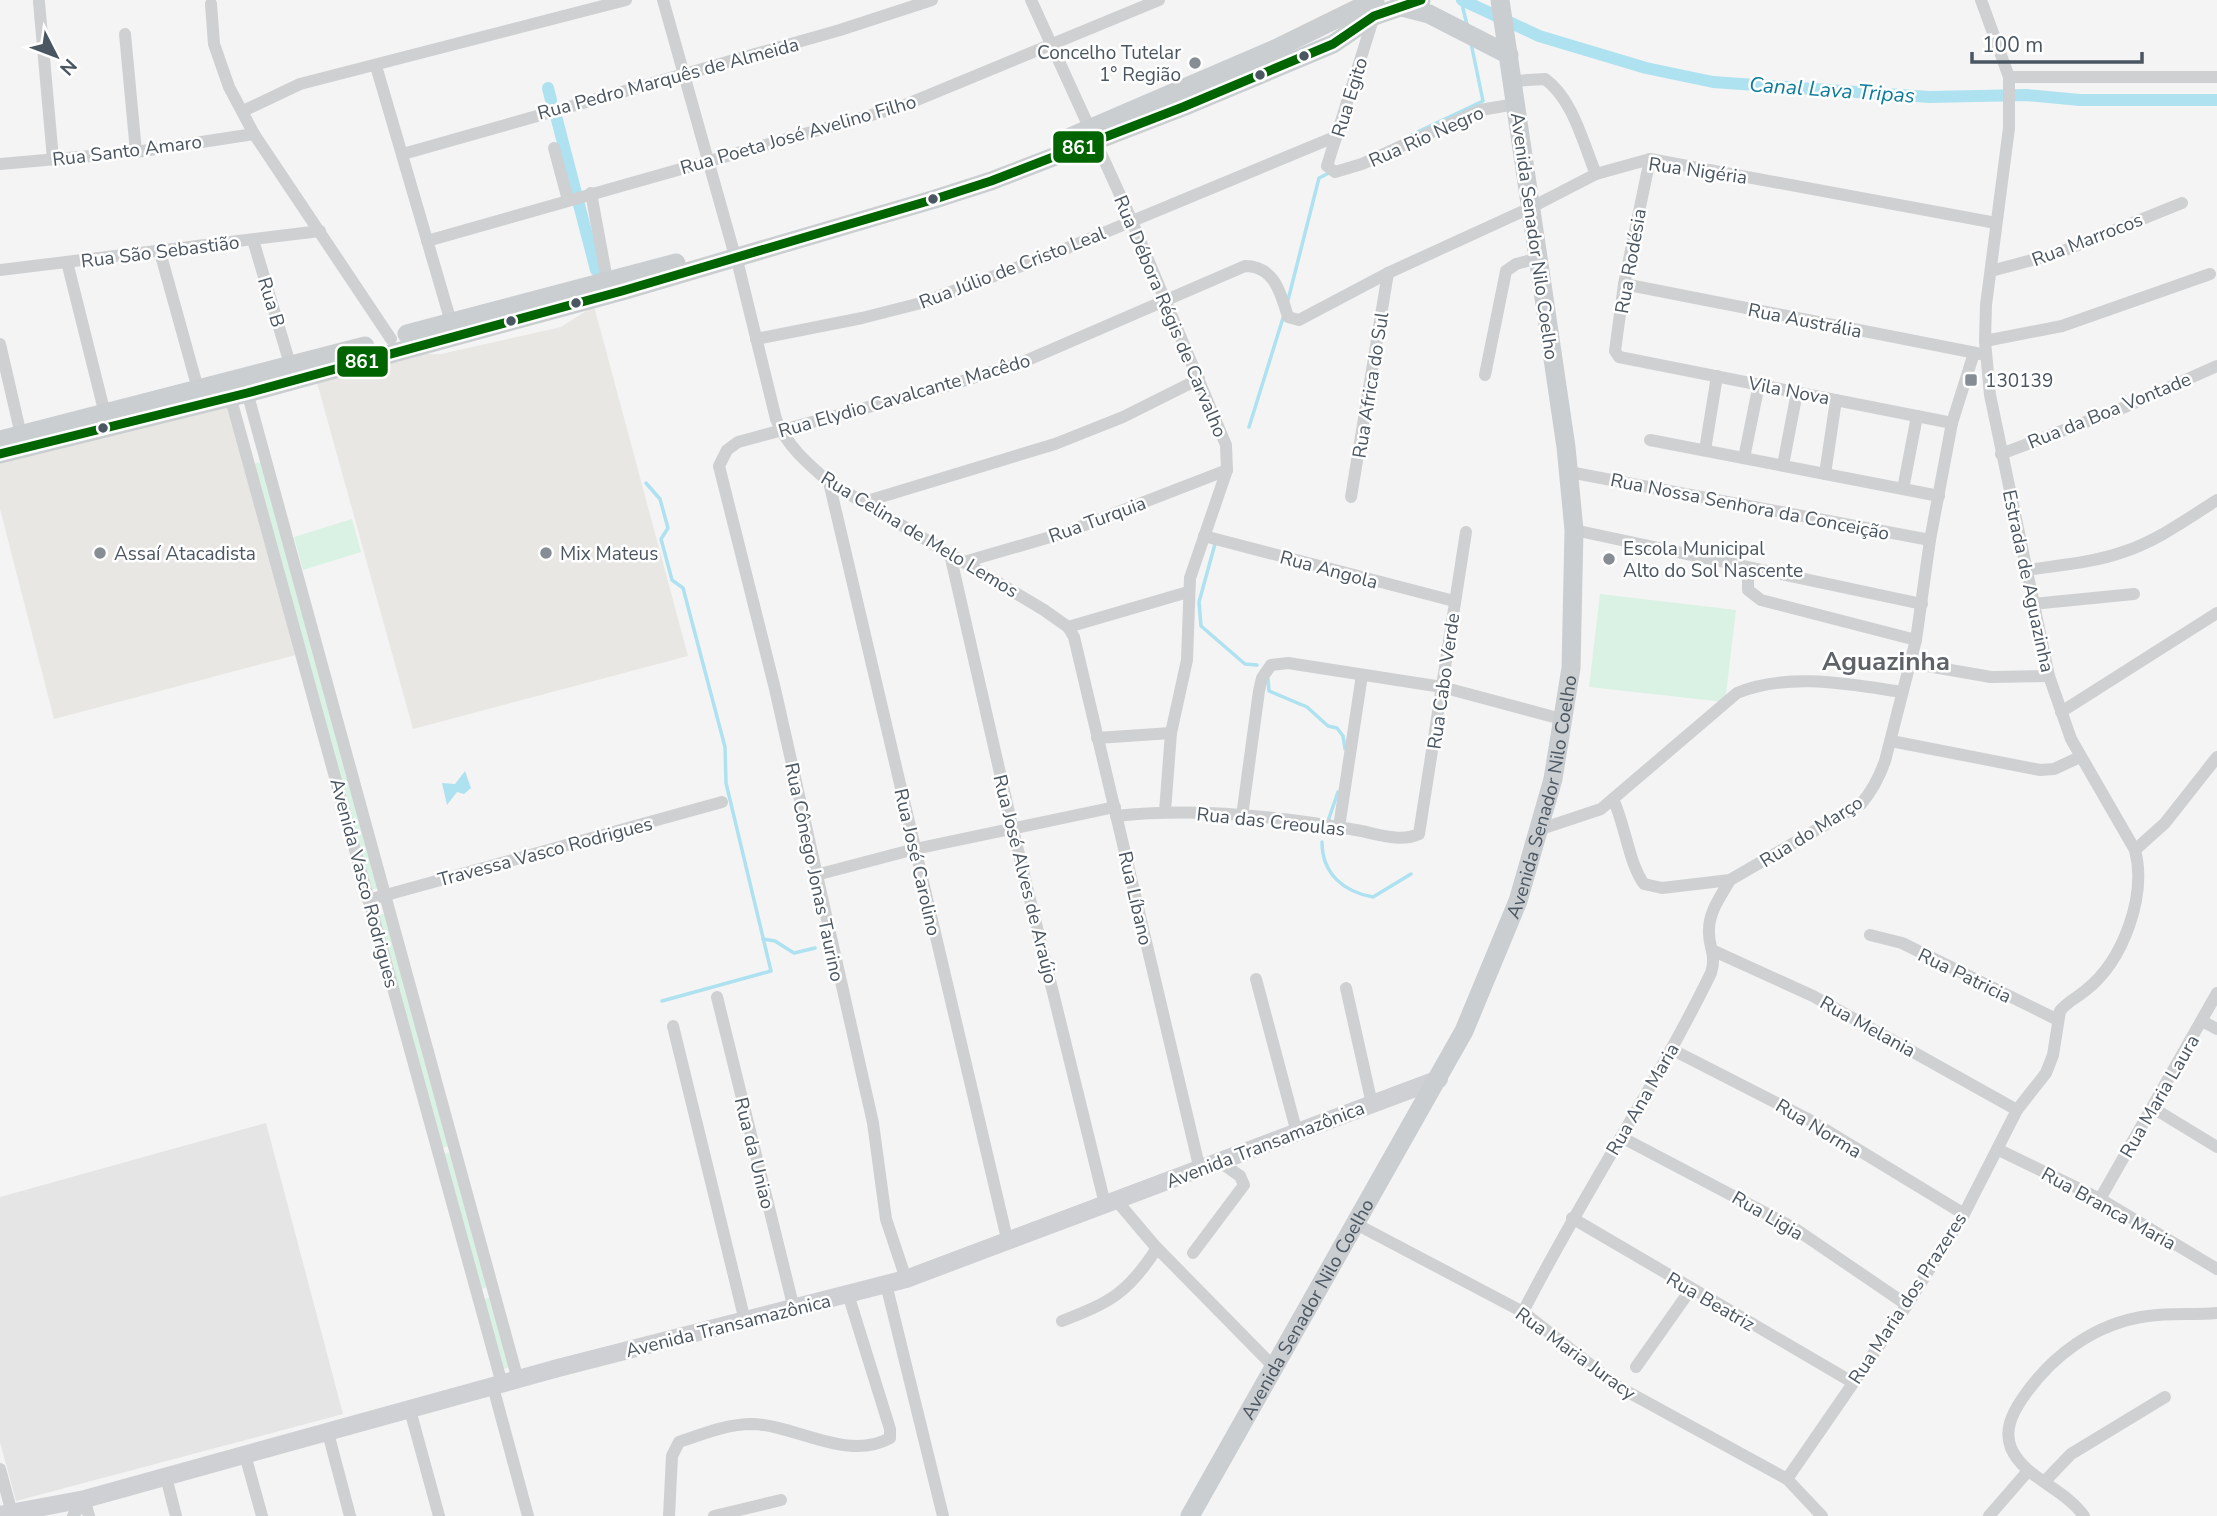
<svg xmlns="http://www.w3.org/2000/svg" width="2217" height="1516" font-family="'Nunito Sans',sans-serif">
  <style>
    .commercial { fill: #e8e7e3 }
    .education { fill: #e6e5e6 }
    .green { fill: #d9f2e3 }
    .water { fill: #aee2f0 }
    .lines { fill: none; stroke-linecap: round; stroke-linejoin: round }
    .stream { stroke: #aee2f0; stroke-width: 3.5 }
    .canal { stroke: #aee2f0; stroke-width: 12 }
    .street { stroke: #ced0d2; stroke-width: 12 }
    .secondary { stroke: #ced0d4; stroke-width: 18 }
    .primary { stroke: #caced1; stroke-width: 19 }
    .bus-1-casing { stroke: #fff; stroke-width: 14 }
    .bus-1 { stroke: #006400; stroke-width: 9 }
    .bus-dot { fill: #4a5661; stroke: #fff; stroke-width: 2.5 }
    .poi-dot { fill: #868d94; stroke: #fff; stroke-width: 2.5 }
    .labels { text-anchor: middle; stroke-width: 5; stroke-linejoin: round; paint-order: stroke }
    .poi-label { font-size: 19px; fill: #4a5661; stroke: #fff; text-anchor: start }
    .street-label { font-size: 19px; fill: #4a5661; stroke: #fff }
    .water-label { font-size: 21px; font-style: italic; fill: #0c7c9b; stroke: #fff }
    .district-label { font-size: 26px; font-weight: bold; fill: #5f6368; stroke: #fff }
    .line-badge { stroke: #fff; stroke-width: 2.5 }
    .badge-label { font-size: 19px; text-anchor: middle; font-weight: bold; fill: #fff }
  </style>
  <rect width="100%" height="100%" fill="#f4f4f4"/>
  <!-- commercial -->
  <g class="commercial">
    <path d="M 594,306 L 688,656 L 413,729 L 316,379 L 406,354 L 441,354 L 561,327 Z"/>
    <path d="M 231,402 L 296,655 L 54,719 L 0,509 L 0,463 Z"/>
  </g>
  <!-- education -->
  <path class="education" d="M 266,1123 L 343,1414 L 16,1501 L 0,1442 L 0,1197 Z"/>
  <!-- green -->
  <g class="green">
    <path d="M 261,462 L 378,888 L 370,890 L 253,464 Z"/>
    <path d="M 352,519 L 361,552 L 303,570 L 294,537 Z"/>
    <path d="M 1600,594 L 1736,610 L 1725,702 L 1589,687 Z"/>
    <path d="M 386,913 L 450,1146 L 442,1148 L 378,915 Z"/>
    <path d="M 452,1152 L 488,1287 L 481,1289 L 445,1154 Z"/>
    <path d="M 492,1297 L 510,1367 L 503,1369 L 484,1299 Z"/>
  </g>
  <!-- water -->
  <path class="water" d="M 465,771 L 471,788 L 464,794 L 457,792 L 447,805 L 442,783 L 455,784 Z"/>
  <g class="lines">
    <!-- stream -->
    <g class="stream">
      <path d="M 1461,0 L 1467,25"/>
      <path d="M 1411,135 L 1483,101 L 1471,43"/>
      <path d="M 1288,300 L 1319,178 L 1331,172"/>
      <path d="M 1249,427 L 1283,318"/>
      <path d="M 646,483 L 660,499 L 668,528 L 661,539 L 672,580 L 683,588 L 725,747 L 726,783 L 771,971 L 662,1001"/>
      <path d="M 1215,544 L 1199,602 L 1201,626 L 1245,664 L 1257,665"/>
      <path d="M 1268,679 L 1269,691 L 1307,707 L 1328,726 L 1337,728 L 1343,736 L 1345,749"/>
      <path d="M 1328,821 L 1338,792"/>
      <path d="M 1322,842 C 1322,874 1344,892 1373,897 L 1411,874"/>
      <path d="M 763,939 L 775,941 L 794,953 L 815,948"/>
    </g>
    <!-- canal -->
    <g class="canal">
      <path d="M 1462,0 L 1539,36 L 1646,68 L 1713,82 L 1929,97 L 2026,95 L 2080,100 L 2217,100"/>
      <path d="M 548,88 L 551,100"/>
      <path d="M 555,112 L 596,270"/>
    </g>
    <!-- street -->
    <g class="street">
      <path d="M 663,0 L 733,249"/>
      <path d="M 1031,0 L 1131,219 L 1226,445 L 1227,470 L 1190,578 L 1187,660 L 1171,733 L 1165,811"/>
      <path d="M 39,2 L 53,159"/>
      <path d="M 211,4 L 214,44 L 229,87 L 254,134 L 391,339"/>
      <path d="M 1374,16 L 1327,166 L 1335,172 L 1362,164 L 1480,110 L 1516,104"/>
      <path d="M 125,34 L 136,152"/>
      <path d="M 376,66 L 451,322"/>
      <path d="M 2009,77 L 2217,77"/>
      <path d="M 1512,81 L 1545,79 C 1573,99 1583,143 1596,174"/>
      <path d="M 243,111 L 300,84 L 626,0"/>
      <path d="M 554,148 L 568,200"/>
      <path d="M 403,154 L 840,30 L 932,0"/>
      <path d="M 1650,159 L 1624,284 L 1615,351 L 1619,357 L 1952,423"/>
      <path d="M 0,164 L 136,152 L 254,134"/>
      <path d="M 591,193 L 607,280"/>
      <path d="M 253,240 L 290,364"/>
      <path d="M 427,241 L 900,107 L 1159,0"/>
      <path d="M 160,252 L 198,389"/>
      <path d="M 737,260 L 776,419 C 786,445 808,464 829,482 L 1044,610 L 1068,627 L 1074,637 L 1200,1170"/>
      <path d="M 67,262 L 105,414"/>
      <path d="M 0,270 L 320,231"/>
      <path d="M 1991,271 L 2058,253 L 2182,203"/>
      <path d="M 1624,284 L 1981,354"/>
      <path d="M 756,339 L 862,318 L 921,303 L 1048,256 L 1337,136"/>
      <path d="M 1985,341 L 2062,326 L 2210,274"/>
      <path d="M 0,344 L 21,435"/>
      <path d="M 1485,375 L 1506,271 L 1516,264 L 1539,258"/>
      <path d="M 246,388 L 518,1380"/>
      <path d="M 229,392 L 502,1384"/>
      <path d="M 1650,440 L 1939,496"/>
      <path d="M 1705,450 L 1717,376"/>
      <path d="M 2001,454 L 2125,407 L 2217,366"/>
      <path d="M 1744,458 L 1759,384"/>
      <path d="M 1783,465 L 1797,392"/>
      <path d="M 1569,472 L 1930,540"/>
      <path d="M 1825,474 L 1836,400"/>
      <path d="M 829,482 L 1008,1243"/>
      <path d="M 1903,489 L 1917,416"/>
      <path d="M 1351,497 L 1388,273"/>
      <path d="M 864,502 L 1055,444 L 1123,417 L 1199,379"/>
      <path d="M 1574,530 L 1922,604"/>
      <path d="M 1204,536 L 1454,601"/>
      <path d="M 950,554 L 1013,830 L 1105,1204"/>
      <path d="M 964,562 L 1064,533 L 1227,470"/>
      <path d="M 1748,568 L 1748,590 L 1761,600 L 1916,640"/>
      <path d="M 2027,570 C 2059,565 2092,563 2123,552 C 2157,541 2187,519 2217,500"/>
      <path d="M 2032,604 L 2134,594"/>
      <path d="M 1068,627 L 1188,592"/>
      <path d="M 1910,663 L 1991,677 L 2049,676"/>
      <path d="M 2061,712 L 2217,613"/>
      <path d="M 1097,738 L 1171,733"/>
      <path d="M 1891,741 L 2040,770 L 2054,769 L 2080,757"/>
      <path d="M 1613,799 C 1625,824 1629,864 1644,884 L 1662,888 L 1730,880 L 1861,804 C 1873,790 1879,778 1885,761 L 1916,640 L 1930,540 L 1952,423 L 1974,353"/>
      <path d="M 1116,816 C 1195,807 1278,816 1356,830 C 1375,833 1400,843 1419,834 L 1466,532"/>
      <path d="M 1242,816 L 1259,691 L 1262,678 L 1271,665 L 1288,663 L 1442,687 L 1565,720"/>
      <path d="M 1339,827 L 1362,675"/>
      <path d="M 1541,829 L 1601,809 L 1737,693 C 1789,672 1848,684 1902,692"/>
      <path d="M 2135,850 L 2165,823 L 2217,757"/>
      <path d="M 816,875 L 915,849 L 1115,807"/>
      <path d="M 368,900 L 722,802"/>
      <path d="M 1870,935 L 1902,943 L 2058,1020"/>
      <path d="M 1714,951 L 1813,996 L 2017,1110"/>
      <path d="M 1256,979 L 1297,1133"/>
      <path d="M 1346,988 L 1372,1104"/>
      <path d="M 717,997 L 794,1309"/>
      <path d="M 2202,1021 L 2217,1029"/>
      <path d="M 673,1026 L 745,1321"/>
      <path d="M 1671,1049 L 1806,1118 L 1964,1214"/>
      <path d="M 2153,1108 L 2217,1147"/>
      <path d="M 1621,1137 L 1794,1228 L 1907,1305"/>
      <path d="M 1999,1150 L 2100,1199 L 2217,1269"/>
      <path d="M 2100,1199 L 2217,993"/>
      <path d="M 1116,1200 L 1155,1246 L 1275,1368"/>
      <path d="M 1572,1218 L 1852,1382"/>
      <path d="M 1356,1224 L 1523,1312 L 1619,1387 L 1787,1479 L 1822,1516"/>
      <path d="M 1193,1253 L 1244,1185 L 1240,1176 L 1220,1162"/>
      <path d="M 906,1279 L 886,1219 L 873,1123 L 775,689 L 719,466 L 727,450 L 738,442 L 947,386 L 1023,362 L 1245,266 C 1274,266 1281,293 1288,317 L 1299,320 L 1388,273 L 1532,207 L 1596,174 L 1650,159 L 1996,223"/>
      <path d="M 886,1284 L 943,1516"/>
      <path d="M 1523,1312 C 1581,1197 1654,1090 1711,973 C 1717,953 1708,948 1709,930 C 1709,911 1721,896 1730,880"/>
      <path d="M 1062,1321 C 1111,1302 1128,1293 1157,1248"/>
      <path d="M 1636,1367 L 1691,1289"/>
      <path d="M 493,1387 L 528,1516"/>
      <path d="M 410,1410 L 439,1516"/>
      <path d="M 328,1433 L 350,1516"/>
      <path d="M 245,1455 L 262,1516"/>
      <path d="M 0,1469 L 12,1513"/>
      <path d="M 166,1477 L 176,1516"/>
      <path d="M 1787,1479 L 1907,1305 L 1964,1214 L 2017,1110 L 2046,1073 L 2053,1055 L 2060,1011 C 2068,1001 2077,998 2086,990 C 2123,961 2147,896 2135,850 L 2071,739 L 2049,676 L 1990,395 L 1985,341 L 1986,305 L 2009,128 L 2009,77 L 1981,0"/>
      <path d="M 2045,1481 L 2071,1454 L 2165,1397"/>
      <path d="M 85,1502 L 89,1516"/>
      <path d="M 73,1516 L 85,1499"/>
      <path d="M 669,1516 L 672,1456 L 679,1442 C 703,1434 727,1424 752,1424 C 796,1425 847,1462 890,1438 L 890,1429 L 848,1294"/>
      <path d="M 714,1516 L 781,1500"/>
      <path d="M 1989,1516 L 2028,1471"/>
      <path d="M 2084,1516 C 2063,1487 2024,1478 2011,1448 C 2004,1430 2012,1414 2022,1399 C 2051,1356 2095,1323 2148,1316 C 2170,1313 2194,1315 2217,1313"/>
    </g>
    <!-- secondary -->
    <path class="secondary" d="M 0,1515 L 85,1499 L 558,1368 L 906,1279 L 1439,1079"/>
    <!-- primary -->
    <g class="primary">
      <path d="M 1402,7 L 1429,14 L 1509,55"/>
      <path d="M 1061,141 L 1275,49 L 1375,0"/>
      <path d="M 407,334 L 676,263"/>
      <path d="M 0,440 L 365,346"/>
      <path d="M 0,454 L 247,393 L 622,291 L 935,199 L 991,181 L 1183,107 L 1333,44 L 1374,16 L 1421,0"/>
      <path id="s1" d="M 1190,1516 L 1464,1031 L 1518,901 L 1553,779 L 1571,668 L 1574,530 L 1566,447 L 1500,0"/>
    </g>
    <!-- bus-1 casing -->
    <g class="bus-1-casing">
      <path id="bus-1" d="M 0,454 L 247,393 L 622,291 L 935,199 L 991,181 L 1183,107 L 1333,44 L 1374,16 L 1421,0"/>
    </g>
    <!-- bus-1 -->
    <use href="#bus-1" class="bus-1"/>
  </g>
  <!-- markers -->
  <g class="bus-dot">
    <circle cx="1304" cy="56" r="6"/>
    <circle cx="1260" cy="75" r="6"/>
    <circle cx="933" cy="199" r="6"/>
    <circle cx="576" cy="303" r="6"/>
    <circle cx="511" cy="321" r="6"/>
    <circle cx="103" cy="428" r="6"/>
  </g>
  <g class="poi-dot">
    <circle cx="1195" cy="63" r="7"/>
    <rect x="1964" y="373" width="14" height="14" rx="3.5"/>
    <circle cx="100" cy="553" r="7"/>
    <circle cx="546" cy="553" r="7"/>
    <circle cx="1609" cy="559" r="7"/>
  </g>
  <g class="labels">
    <!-- poi labels -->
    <g class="poi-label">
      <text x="1181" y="59" text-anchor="end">Concelho Tutelar<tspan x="1181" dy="22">1° Região</tspan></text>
      <text x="1985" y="387">130139</text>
      <text x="1623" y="555">Escola Municipal<tspan x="1623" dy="22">Alto do Sol Nascente</tspan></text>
      <text x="114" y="560">Assaí Atacadista</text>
      <text x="560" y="560">Mix Mateus</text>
    </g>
    <!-- street labels -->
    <g class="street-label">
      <text transform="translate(668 78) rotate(-15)" y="7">Rua Pedro Marquês de Almeida</text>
      <text transform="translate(1349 97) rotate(-73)" y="7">Rua Egito</text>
      <text transform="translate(798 134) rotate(-16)" y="7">Rua Poeta José Avelino Filho</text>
      <text transform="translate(1426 136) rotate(-24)" y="7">Rua Rio Negro</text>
      <text transform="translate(127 150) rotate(-7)" y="7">Rua Santo Amaro</text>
      <text transform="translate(1698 170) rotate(8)" y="7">Rua Nigéria</text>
      <text transform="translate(1535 236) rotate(82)" y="7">Avenida Senador Nilo Coelho</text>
      <text transform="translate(2087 239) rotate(-21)" y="7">Rua Marrocos</text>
      <text transform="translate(160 251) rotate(-7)" y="7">Rua São Sebastião</text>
      <text transform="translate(1630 261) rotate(-80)" y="7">Rua Rodésia</text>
      <text transform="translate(1012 267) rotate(-21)" y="7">Rua Júlio de Cristo Leal</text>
      <text transform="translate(272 302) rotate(73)" y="7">Rua B</text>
      <text transform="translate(1171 316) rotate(67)" y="7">Rua Débora Régis de Carvalho</text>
      <text transform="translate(1805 320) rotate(11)" y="7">Rua Austrália</text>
      <text transform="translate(1370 385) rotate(-81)" y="7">Rua Africa do Sul</text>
      <text transform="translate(1789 390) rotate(11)" y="7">Vila Nova</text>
      <text transform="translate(904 395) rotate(-16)" y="7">Rua Elydio Cavalcante Macêdo</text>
      <text transform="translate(2109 410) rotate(-22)" y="7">Rua da Boa Vontade</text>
      <text transform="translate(1750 506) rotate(11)" y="7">Rua Nossa Senhora da Conceição</text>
      <text transform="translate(1097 519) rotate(-20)" y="7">Rua Turquia</text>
      <text transform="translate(920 534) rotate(31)" y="7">Rua Celina de Melo Lemos</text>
      <text transform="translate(1329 569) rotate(15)" y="7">Rua Angola</text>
      <text transform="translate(2029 581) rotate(78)" y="7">Estrada de Aguazinha</text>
      <text transform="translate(1443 681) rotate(-82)" y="7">Rua Cabo Verde</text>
      <text dy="7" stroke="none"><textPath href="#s1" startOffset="805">Avenida Senador Nilo Coelho</textPath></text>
      <text transform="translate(1271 821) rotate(6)" y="7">Rua das Creoulas</text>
      <text transform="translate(1811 831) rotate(-32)" y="7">Rua do Março</text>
      <text transform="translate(545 851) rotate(-15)" y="7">Travessa Vasco Rodrigues</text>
      <text transform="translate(918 862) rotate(77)" y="7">Rua José Carolino</text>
      <text transform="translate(815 872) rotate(78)" y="7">Rua Cônego Jonas Taurino</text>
      <text transform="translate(1026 879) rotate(76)" y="7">Rua José Alves de Araújo</text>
      <text transform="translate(365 883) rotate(75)" y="7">Avenida Vasco Rodrigues</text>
      <text transform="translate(1136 898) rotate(77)" y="7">Rua Líbano</text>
      <text transform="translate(1965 975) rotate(26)" y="7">Rua Patricia</text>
      <text transform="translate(1868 1026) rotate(29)" y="7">Rua Melania</text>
      <text transform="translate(2159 1096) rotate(-60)" y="7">Rua Maria Laura</text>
      <text transform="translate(1642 1099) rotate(-60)" y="7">Rua Ana Maria</text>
      <text transform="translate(1819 1128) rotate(31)" y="7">Rua Norma</text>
      <text transform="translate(1265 1144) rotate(-21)" y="7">Avenida Transamazônica</text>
      <text transform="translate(755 1153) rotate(76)" y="7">Rua da Uniao</text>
      <text transform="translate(2109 1208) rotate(29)" y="7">Rua Branca Maria</text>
      <text transform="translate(1768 1215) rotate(30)" y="7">Rua Ligia</text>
      <text transform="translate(1907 1298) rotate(-57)" y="7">Rua Maria dos Prazeres</text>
      <text transform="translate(1711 1301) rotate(30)" y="7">Rua Beatriz</text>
      <text dy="7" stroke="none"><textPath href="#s1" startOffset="238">Avenida Senador Nilo Coelho</textPath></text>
      <text transform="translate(728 1325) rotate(-14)" y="7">Avenida Transamazônica</text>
      <text transform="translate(1576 1353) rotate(36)" y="7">Rua Maria Juracy</text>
    </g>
    <!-- water labels -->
    <g class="water-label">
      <text transform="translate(1832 90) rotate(4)" y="7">Canal Lava Tripas</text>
    </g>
    <!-- district labels -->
    <g class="district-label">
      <text x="1886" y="670">Aguazinha</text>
    </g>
  </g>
  <g class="line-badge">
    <rect x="1052" y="130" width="53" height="34" rx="7" fill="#006400"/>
    <rect x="336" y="345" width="53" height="33" rx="7" fill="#006400"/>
  </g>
  <g class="badge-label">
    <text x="1079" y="154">861</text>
    <text x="362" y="368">861</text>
  </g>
  <!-- north arrow -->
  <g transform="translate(56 56) rotate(132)" stroke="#ffffff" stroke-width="5" paint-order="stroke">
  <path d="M0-5L12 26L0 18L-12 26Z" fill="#4a5661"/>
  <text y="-10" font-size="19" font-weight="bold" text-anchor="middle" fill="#4a5661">N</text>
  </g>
  <!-- scale -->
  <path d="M1972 52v10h170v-10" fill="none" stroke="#4a5661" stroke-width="3.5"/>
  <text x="1982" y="52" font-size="21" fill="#4a5661" stroke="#ffffff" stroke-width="5" paint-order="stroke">100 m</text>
</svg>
